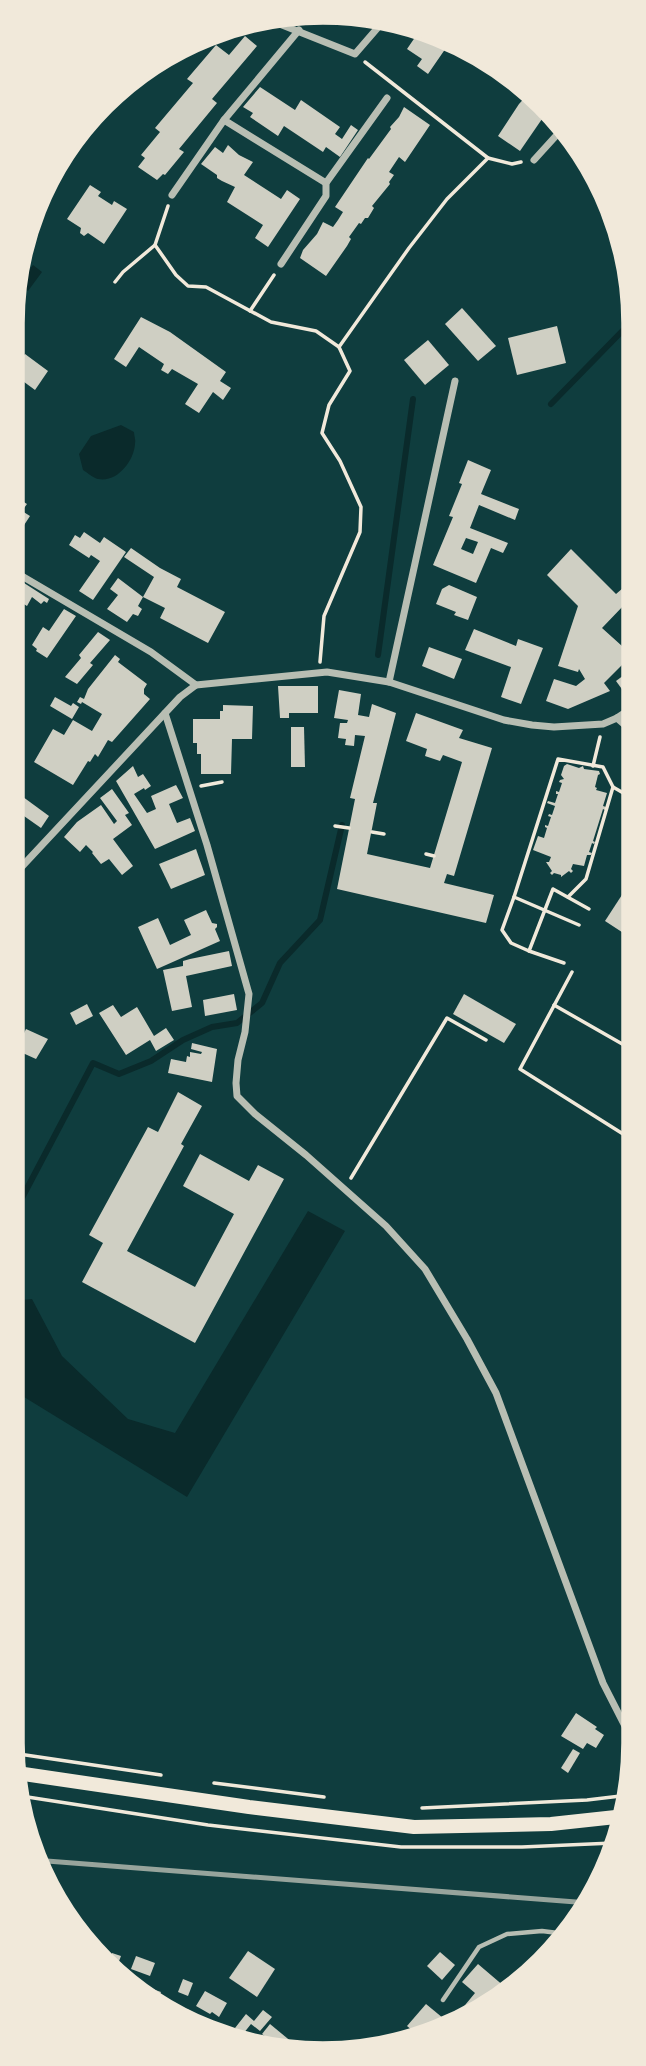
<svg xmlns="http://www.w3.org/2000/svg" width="646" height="2066" font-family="Georgia,serif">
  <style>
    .water { fill: #0a2a2b }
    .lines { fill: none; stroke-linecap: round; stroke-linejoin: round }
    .stream { stroke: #0a2a2b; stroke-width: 6 }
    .building { fill: #cfcfc3; fill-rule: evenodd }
    .path { stroke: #f1e9da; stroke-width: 3.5 }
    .service { stroke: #b8beb3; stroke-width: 4.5 }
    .minor { stroke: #b8beb3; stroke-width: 7 }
    .secondary { stroke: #f1e9da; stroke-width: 14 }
    .rail { stroke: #97a49c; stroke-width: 5 }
    .rim { fill: none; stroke: #f1e9da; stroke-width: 3.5 }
  </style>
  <rect width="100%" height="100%" fill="#0f3d3e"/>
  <!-- water -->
  <g class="water">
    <path d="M 33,265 L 42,272 L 28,291 L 19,284 Z"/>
    <path d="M 121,425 L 134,432 C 134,436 136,440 135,444 C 134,461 117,483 98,479 C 93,478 88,473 83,470 L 79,454 L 91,436 Z"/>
    <path d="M 308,1211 L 345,1231 L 187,1497 L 24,1397 L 12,1380 L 12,1301 L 32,1299 L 62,1356 L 128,1419 L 175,1433 Z"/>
  </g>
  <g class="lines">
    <!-- stream -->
    <g class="stream">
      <path d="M 551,404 L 633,320"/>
      <path d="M 378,655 L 413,399"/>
      <path d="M 13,1215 L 93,1063 L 119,1074 L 151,1061 L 183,1040 L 212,1027 L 237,1023 L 262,1003 L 280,963 L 320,920 L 342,825"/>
    </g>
  </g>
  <!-- building -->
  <g class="building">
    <path d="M 326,17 L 345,17 L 343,23 Z"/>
    <path d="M 420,30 L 432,35 L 448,45 L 428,74 L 417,66 L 422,59 L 407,49 Z"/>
    <path d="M 245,36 L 257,46 L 212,99 L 217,103 L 179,149 L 184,152 L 165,175 L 163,174 L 157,180 L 138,167 L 145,158 L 141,155 L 160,132 L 155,128 L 193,83 L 187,79 L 216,45 L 229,55 Z"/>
    <path d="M 450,41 L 466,47 L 461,55 L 448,46 Z"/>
    <path d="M 150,63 L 154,65 L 144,76 L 140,73 Z"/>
    <path d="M 260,87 L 295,110 L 301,100 L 340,127 L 335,134 L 342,139 L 351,125 L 358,130 L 340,157 L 326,147 L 323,152 L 284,126 L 278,136 L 250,117 L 253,113 L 243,107 Z"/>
    <path d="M 529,93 L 547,108 L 540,118 L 542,119 L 520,151 L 498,136 L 519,104 Z"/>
    <path d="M 404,107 L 430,125 L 405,162 L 399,157 L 389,172 L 394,175 L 389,182 L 390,184 L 372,206 L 374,208 L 368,218 L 365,218 L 361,224 L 359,223 L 349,237 L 351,239 L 347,246 L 326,276 L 300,258 L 303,250 L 317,234 L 323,222 L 333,227 L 338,220 L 343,212 L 335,207 L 368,158 L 369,159 L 391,129 L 390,127 L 399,117 Z"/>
    <path d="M 82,130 L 90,135 L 85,142 L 81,140 L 59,173 L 63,176 L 57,184 L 51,179 L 63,149 Z"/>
    <path d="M 228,145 L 239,155 L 253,162 L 244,175 L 281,199 L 287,190 L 300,199 L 268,247 L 255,238 L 263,225 L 227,202 L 235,187 L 222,181 L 217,178 L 217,175 L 201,164 L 215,147 L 223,153 Z"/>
    <path d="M 90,185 L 101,192 L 98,196 L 112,205 L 114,201 L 127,209 L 104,244 L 88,233 L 84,236 L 80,233 L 81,228 L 67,219 Z"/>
    <path d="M 462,308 L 496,346 L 478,361 L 445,324 Z"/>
    <path d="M 141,317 L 170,332 L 226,372 L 220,381 L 231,388 L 223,400 L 213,392 L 199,413 L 185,404 L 198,384 L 172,369 L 168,374 L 161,370 L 164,364 L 139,347 L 126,367 L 114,359 Z"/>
    <path d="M 557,326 L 566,363 L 517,375 L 508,338 Z"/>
    <path d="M 428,340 L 449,365 L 425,385 L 404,360 Z"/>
    <path d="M 25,354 L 48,371 L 35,390 L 16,376 L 16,367 Z"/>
    <path d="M 468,460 L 491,470 L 481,494 L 519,509 L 515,520 L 479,505 L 470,528 L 508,543 L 503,553 L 491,548 L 476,583 L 433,565 L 453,517 L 449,516 L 462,484 L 459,483 ZM 466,538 L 478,542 L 473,554 L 461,549 Z"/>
    <path d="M 16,497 L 27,504 L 22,511 L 30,516 L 15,539 Z"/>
    <path d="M 84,532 L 100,543 L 104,537 L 126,552 L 93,600 L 79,591 L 100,561 L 91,555 L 89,558 L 69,545 L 75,535 L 80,538 Z"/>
    <path d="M 131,548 L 160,568 L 181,579 L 177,587 L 225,612 L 208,643 L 160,618 L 165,608 L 143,597 L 154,577 L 124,557 Z"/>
    <path d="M 571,549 L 616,594 L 623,588 L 632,597 L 632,610 L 625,604 L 602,628 L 632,655 L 604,683 L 610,691 L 568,709 L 546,701 L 554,679 L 576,686 L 585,679 L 579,669 L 578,672 L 558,666 L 578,606 L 547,575 Z"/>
    <path d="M 118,578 L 143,597 L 138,606 L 142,609 L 138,616 L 133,614 L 127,622 L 107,609 L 118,595 L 110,589 Z"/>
    <path d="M 24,583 L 49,599 L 47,603 L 44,601 L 41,604 L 32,597 L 27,606 L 22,603 L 17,611 L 15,610 L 15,598 Z"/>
    <path d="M 449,585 L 477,597 L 468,620 L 454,615 L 456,612 L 436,604 L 442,589 Z"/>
    <path d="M 64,609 L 76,616 L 47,658 L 36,651 L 37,649 L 32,645 L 43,627 L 49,631 Z"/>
    <path d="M 474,629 L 516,646 L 518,639 L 543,648 L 521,704 L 501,697 L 511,667 L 465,650 Z"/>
    <path d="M 98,632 L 110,640 L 90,663 L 93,665 L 77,684 L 65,677 L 81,658 L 79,655 Z"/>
    <path d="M 429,647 L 462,659 L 454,679 L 422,666 Z"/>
    <path d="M 115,655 L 120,659 L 118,662 L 147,684 L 144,689 L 144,694 L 150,699 L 112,742 L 108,740 L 98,757 L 95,754 L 90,762 L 88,761 L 73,785 L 34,762 L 53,729 L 64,735 L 73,720 L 92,731 L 102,714 L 82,702 L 81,704 L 77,702 L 80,697 L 84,699 L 88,689 Z"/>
    <path d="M 632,669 L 632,687 L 624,692 L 616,681 Z"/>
    <path d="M 278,686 L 318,686 L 318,713 L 289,713 L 289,718 L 280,718 Z"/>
    <path d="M 339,690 L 361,694 L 358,715 L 369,717 L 372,704 L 396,713 L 373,803 L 377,803 L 367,854 L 430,868 L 462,762 L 443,755 L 440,761 L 425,756 L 427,749 L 406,741 L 416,713 L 463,730 L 459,738 L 492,748 L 454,876 L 447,874 L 444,883 L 494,895 L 486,923 L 337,889 L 355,799 L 350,798 L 365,736 L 355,735 L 354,746 L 345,745 L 346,739 L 338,738 L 340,723 L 347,723 L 348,720 L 334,718 Z"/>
    <path d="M 55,697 L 71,706 L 73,703 L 79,707 L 72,719 L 50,706 Z"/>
    <path d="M 223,705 L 253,706 L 252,739 L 232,739 L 231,774 L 201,774 L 201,754 L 197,754 L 197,743 L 193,743 L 193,719 L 220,719 L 220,711 L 223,711 Z"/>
    <path d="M 291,727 L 304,727 L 305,767 L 291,767 Z"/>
    <path d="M 567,764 L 579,768 L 583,766 L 584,769 L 599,771 L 600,774 L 598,775 L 595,787 L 597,788 L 596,790 L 607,793 L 603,806 L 606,807 L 605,810 L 603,809 L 593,841 L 595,842 L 594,844 L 592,843 L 589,852 L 592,853 L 591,855 L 587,855 L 584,866 L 573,864 L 571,869 L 573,871 L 571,873 L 569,871 L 561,877 L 561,875 L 554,873 L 552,875 L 550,873 L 552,871 L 546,862 L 549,862 L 551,857 L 533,850 L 538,836 L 544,838 L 547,828 L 545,827 L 545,825 L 548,826 L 551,817 L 548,816 L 549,814 L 552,815 L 555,806 L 547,803 L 548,801 L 555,803 L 558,794 L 556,794 L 556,791 L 559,792 L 562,783 L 559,782 L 560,780 L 564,779 L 561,775 L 564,766 Z"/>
    <path d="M 133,766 L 138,777 L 143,774 L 151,786 L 145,790 L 144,788 L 134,794 L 147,813 L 156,809 L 151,796 L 176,785 L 183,798 L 169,804 L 177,823 L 190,818 L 195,831 L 155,849 L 116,781 Z"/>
    <path d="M 112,789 L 129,813 L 125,815 L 132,825 L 113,839 L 133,866 L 122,875 L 109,859 L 101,864 L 92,853 L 93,852 L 86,845 L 80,852 L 64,837 L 77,822 L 101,805 L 114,824 L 117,821 L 100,798 Z"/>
    <path d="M 19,794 L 49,816 L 41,828 L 14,809 L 14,802 Z"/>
    <path d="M 196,849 L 205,875 L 171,889 L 159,864 Z"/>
    <path d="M 631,881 L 631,938 L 605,921 Z"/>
    <path d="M 206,910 L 212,923 L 217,924 L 217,927 L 215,929 L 220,941 L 157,969 L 138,927 L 158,918 L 170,945 L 191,935 L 184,920 Z"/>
    <path d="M 229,951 L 232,966 L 186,976 L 192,1007 L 172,1011 L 163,970 L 183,966 L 183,961 L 190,959 Z"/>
    <path d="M 234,994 L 237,1010 L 205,1016 L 203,1000 Z"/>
    <path d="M 464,994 L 516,1024 L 504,1043 L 453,1014 Z"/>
    <path d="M 87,1004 L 93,1016 L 76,1025 L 70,1013 Z"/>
    <path d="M 113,1005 L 121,1017 L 137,1007 L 154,1036 L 166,1028 L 174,1040 L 156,1051 L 150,1040 L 126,1055 L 99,1013 Z"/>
    <path d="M 26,1029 L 48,1039 L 36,1059 L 16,1050 Z"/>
    <path d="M 192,1043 L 217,1049 L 212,1082 L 168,1073 L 171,1059 L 186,1062 L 187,1056 L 190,1057 L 190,1052 L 201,1054 L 202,1052 L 191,1049 Z"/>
    <path d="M 178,1092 L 202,1106 L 181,1144 L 184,1146 L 127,1251 L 195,1287 L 234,1214 L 183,1186 L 200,1154 L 249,1181 L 258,1165 L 284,1179 L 195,1343 L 82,1282 L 103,1243 L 89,1235 L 148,1127 L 158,1132 Z"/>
    <path d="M 576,1713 L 597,1727 L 595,1729 L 604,1735 L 596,1748 L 587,1743 L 583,1749 L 561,1736 Z"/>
    <path d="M 573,1749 L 580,1753 L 568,1773 L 561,1768 Z"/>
    <path d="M 248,1951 L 275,1969 L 257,1997 L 229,1978 Z"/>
    <path d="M 440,1952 L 455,1965 L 442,1980 L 427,1966 Z"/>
    <path d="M 112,1953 L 121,1956 L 116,1969 L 108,1965 Z"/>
    <path d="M 136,1956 L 155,1963 L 150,1976 L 131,1969 Z"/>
    <path d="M 478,1964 L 511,1992 L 466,2014 L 461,2010 L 475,1993 L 462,1982 Z"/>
    <path d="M 183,1979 L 193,1983 L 188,1996 L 178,1992 Z"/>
    <path d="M 147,1987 L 161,1992 L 157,2002 L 143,1992 Z"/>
    <path d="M 205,1991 L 227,2003 L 219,2017 L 212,2012 L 210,2014 L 196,2006 Z"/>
    <path d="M 426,2004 L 449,2023 L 420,2037 L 407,2026 Z"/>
    <path d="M 187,2009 L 228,2031 L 226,2036 L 184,2023 L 181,2020 Z"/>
    <path d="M 263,2010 L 272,2017 L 260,2031 L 251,2024 L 243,2034 L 235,2028 L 246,2014 L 254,2021 Z"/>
    <path d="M 270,2024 L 293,2043 L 285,2052 L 262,2034 Z"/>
  </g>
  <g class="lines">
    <!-- path -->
    <g class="path">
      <path d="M 365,62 L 488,158"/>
      <path d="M 168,206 L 155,245 L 176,275 L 188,286 L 206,287 L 271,322 L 316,331 L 339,347 L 409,248 L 447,199 L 488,158 L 512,164 L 521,162"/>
      <path d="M 115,282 L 123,272 L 155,245"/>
      <path d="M 250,311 L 274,275"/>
      <path d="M 320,662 L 324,616 L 360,532 L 361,507 L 340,461 L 322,433 L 329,405 L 350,371 L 339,347"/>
      <path d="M 593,766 L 600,737"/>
      <path d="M 201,786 L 222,782"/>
      <path d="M 613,787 L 632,798"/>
      <path d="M 335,826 L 349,828"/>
      <path d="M 372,832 L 384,834"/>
      <path d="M 426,854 L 434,856"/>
      <path d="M 514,897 L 502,930 L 511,943 L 529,951"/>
      <path d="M 568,897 L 586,879 L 613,787 L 603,767 L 558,759 L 514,897 L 579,925"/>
      <path d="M 564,963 L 529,951 L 553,889 L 589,909"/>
      <path d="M 572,972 L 520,1069 L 631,1139"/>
      <path d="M 554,1005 L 631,1049"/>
      <path d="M 351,1178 L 447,1018 L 486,1040"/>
      <path d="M 12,1753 L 161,1775"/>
      <path d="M 214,1783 L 324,1797"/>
      <path d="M 21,1796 L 208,1825 L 401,1847 L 522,1847 L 613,1843"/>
      <path d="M 422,1808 L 587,1800 L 629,1795"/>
    </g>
    <!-- service -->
    <path class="service" d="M 443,2000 L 479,1947 L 507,1934 L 542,1931 L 566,1934"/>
    <!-- minor -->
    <g class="minor">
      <path d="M 262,17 L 355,54 L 387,17"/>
      <path d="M 224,120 L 326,183"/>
      <path d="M 534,160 L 564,127"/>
      <path d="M 172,195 L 224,120 L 299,30"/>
      <path d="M 281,264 L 326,196 L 326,183 L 387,98"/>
      <path d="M 15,572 L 151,652 L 196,685"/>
      <path d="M 389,682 L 455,381"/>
      <path d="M 165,713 L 207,845 L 249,994 L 245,1032 L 238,1060 L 236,1083 L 237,1096 L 255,1114 L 306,1155 L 386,1226 L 425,1269 L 467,1339 L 496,1393 L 603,1683 L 630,1736"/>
      <path d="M 617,718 L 632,731"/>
      <path d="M 14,875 L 180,697 L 196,685 L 327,672 L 389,682 L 504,720 L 532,725 L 554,727 L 603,724 L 617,718 L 632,708"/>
    </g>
    <!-- secondary -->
    <path class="secondary" d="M 17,1773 L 249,1807 L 414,1827 L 551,1824 L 625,1816"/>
    <!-- rail -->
    <path class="rail" d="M 34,1860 L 589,1903"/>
  </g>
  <!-- crop -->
  <path d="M0 0H646V2066H0ZM323 23H323A300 300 0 0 1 623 323V1743A300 300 0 0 1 323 2043H323A300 300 0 0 1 23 1743V323A300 300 0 0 1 323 23Z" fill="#f1e9da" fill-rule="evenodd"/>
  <path class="rim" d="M323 23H323A300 300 0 0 1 623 323V1743A300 300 0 0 1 323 2043H323A300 300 0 0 1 23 1743V323A300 300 0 0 1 323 23Z"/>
</svg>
